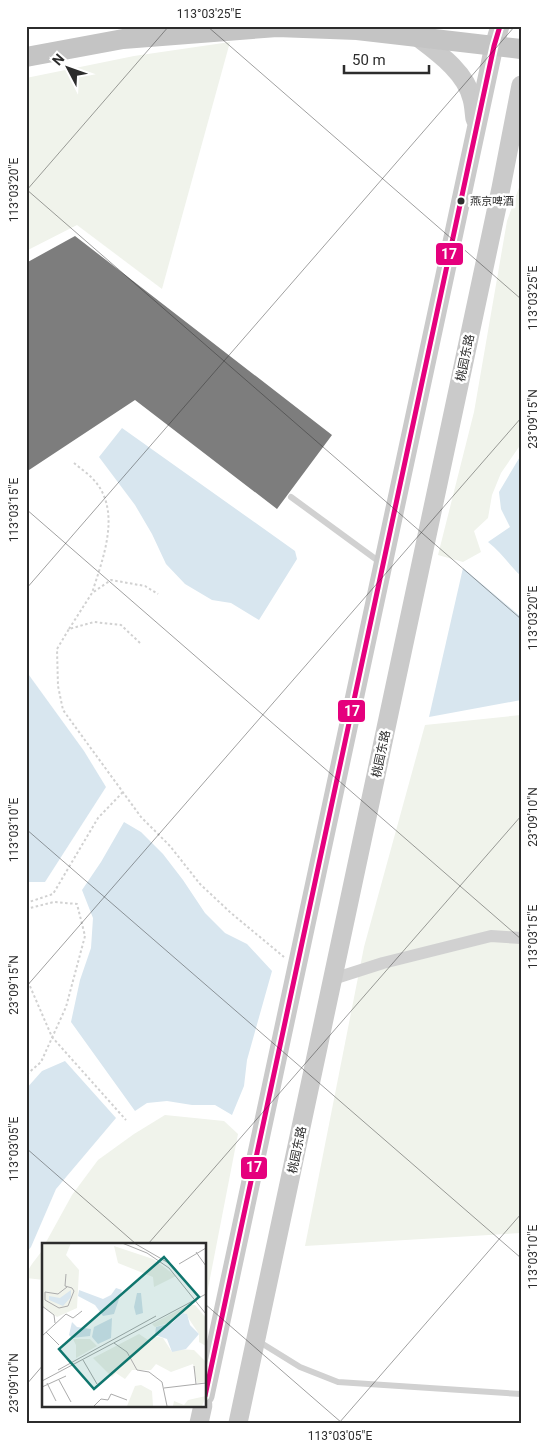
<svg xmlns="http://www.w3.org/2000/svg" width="547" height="1449" font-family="Roboto,'Noto Sans SC',sans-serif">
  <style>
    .green { fill: #f0f3eb }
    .water { fill: #d8e6ef }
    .building { fill: #7d7d7d }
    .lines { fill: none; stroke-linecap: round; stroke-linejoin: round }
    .path { stroke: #d1d1d1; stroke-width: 2; stroke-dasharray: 2.5 2.5; stroke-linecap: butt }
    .lane { stroke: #d1d1d1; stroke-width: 6 }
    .street { stroke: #d1d1d1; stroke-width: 12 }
    .secondary { stroke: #cacaca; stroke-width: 19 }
    .primary { stroke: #c4c4c4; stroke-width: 20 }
    .bus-1-casing { stroke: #fff; stroke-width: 9 }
    .bus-1 { stroke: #e5007d; stroke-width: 5 }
    .ticks { fill: none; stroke: #2c2c2c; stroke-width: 1; stroke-opacity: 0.45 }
    .bus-dot { fill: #2c2c2c; stroke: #fff; stroke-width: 2 }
    .labels { text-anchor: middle; stroke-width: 5; stroke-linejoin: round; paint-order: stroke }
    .bus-label { font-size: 11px; fill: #2c2c2c; stroke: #fff; text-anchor: start }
    .street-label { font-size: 12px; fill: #2c2c2c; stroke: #fff }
    .inset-road { fill: none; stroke: #ababab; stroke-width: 1 }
    .view { fill: #0f766e; fill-opacity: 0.15; stroke: #0f766e; stroke-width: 2.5 }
    .inset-edge { fill: none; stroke: #2c2c2c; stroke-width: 2.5 }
    .line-badge { stroke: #fff; stroke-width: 2 }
    .badge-label { font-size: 14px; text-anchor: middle; font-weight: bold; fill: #fff }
    .neatline { fill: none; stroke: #2c2c2c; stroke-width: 2 }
    .ticks-label { font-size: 12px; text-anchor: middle; fill: #2c2c2c }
  </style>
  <rect width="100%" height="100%" fill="#fff"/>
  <!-- green -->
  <g class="green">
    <path d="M 230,42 L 162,289 L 77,225 L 26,251 L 26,78 L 134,56 Z"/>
    <path d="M 521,182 L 521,444 L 501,473 L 492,495 L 488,518 L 474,531 L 481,552 L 463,562 L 438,555 L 474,412 L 507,221 Z"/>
    <path d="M 521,715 L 521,1233 L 305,1246 L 364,947 L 425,725 Z"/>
    <path d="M 165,1115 L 224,1121 L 238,1134 L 205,1304 L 205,1244 L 45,1244 L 72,1195 L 98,1160 L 134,1134 Z"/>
    <path d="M 44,1247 L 44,1280 L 26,1278 C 26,1268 39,1257 44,1247 Z"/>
  </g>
  <!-- water -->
  <g class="water">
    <path d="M 122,428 L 295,551 L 297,559 L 259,620 L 231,603 L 212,600 L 185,584 L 166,564 L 152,534 L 135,505 L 99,457 Z"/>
    <path d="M 521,455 L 521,576 C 509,565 501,552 488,542 L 510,527 L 501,509 L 499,492 Z"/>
    <path d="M 463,568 L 521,617 L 521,700 L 429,717 Z"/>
    <path d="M 26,671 L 84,751 L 106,787 L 45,882 L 26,882 Z"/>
    <path d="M 124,822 L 141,832 L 163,854 L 183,880 L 205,913 L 225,933 L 247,944 L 272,971 L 247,1060 L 244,1086 L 232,1115 L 215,1105 L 192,1105 L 167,1101 L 147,1103 L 135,1111 L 71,1022 L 80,980 L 91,948 L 93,918 L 82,890 L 101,862 Z"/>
    <path d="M 65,1061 L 116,1118 L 56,1189 L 31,1247 L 26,1253 L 26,1089 L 42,1071 Z"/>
  </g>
  <!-- building -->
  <path class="building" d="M 75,236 L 332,435 L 277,509 L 135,400 L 26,472 L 26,263 Z"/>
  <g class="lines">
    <!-- path -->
    <g class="path">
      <path d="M 74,463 C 80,468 87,473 92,478 C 123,509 103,558 92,593"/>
      <path d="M 69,629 L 92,593 L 111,580 L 145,586 L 158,594"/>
      <path d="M 140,643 L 121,625 L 94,622 L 69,629 L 57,649 L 58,686 L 63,710 L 141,817 L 170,846 L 200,884 L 231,913 L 284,957"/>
      <path d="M 26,903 L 53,894 L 98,818 L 123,792"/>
      <path d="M 26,909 L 54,902 L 77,904 L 85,936 L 66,1007 L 41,1062 L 26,1075"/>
      <path d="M 26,977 L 52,1037 L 126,1120"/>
    </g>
    <!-- lane -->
    <g class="lane">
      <path d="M 291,497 L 381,563"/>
      <path d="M 258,1341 L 300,1367 L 338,1382 L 521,1394"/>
    </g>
    <!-- street -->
    <path class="street" d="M 333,979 L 383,963 L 491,936 L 521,938"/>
    <!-- secondary -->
    <g class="secondary">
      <path d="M 416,36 C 437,52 466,72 472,99 C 474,106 474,113 475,119"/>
      <path d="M 205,1396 L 494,46 L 500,26"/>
      <path d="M 199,1423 L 203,1405"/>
      <path d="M 238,1423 L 501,188 L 521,85"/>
    </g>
    <!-- primary -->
    <path class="primary" d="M 26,57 L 123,39 L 277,27 L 357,30 L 521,49"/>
    <!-- bus-1 casing -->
    <g class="bus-1-casing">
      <path id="bus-1" d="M 205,1396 L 494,46 L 500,26"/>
    </g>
    <!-- bus-1 -->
    <use href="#bus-1" class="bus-1"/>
  </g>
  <!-- ticks -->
  <path class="ticks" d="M 207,26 L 521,299M 26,189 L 521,619M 26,191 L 169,26M 26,509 L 521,939M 26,589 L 515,26M 26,829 L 521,1258M 26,987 L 521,418M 26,1148 L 136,1244M 148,1244 L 521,816M 205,1304 L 342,1423M 26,1385 L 44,1364M 339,1423 L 521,1214"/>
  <!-- markers -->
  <circle class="bus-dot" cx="461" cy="201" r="4.5"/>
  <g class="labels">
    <!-- bus labels -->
    <g class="bus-label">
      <text x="470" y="205">燕京啤酒</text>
    </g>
    <!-- street labels -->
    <g class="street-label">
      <text transform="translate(465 358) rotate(-78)" y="4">桃园东路</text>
      <text transform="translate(381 754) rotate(-78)" y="4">桃园东路</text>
      <text transform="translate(297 1150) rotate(-78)" y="4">桃园东路</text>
    </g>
  </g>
  <!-- overview -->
  <g transform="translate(42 1243)">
    <rect width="164" height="164" fill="#fff"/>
    <path d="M 0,0 L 29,0 L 24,12 L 37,27 L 35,65 L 15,74 L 0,63 ZM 72,3 L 111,16 L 134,33 L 112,44 L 111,34 L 76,20 ZM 146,62 L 153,62 L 164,75 L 164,103 L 157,99 L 157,91 L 143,70 L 137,71 L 129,79 L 113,84 L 110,81 ZM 97,91 L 109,99 L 112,93 L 121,95 L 130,109 L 135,106 L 152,107 L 164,119 L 164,139 L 155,140 L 151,121 L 129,129 L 114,121 L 109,127 L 90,127 L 83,136 L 74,130 L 70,134 L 51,115 ZM 31,96 L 48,96 L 55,103 L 34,115 L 34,102 ZM 99,142 L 110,148 L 111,163 L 85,163 L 93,143 ZM 164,153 L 160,163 L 131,163 L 132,158 L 142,162 L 146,157 Z" fill="#f0f3eb"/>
    <path d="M 74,45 L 80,47 L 72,71 L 61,73 L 53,62 L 36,53 L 37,47 L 61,56 L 69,52 ZM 29,47 L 29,54 L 21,63 L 7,57 L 7,53 L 18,55 ZM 95,50 L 99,50 L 101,70 L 94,72 L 92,64 ZM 141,70 L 145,71 L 148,82 L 157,91 L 144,106 L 130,109 L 125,96 L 113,92 L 114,84 L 130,80 ZM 70,75 L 69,95 L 56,101 L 50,94 L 52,84 ZM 30,79 L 35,84 L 49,86 L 48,93 L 30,95 L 27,92 Z" fill="#d8e6ef"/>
    <path class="inset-road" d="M 80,0 L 105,10 L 127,25 L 164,71M 92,0 L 130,22 L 152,49M 154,9 L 164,23M 137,21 L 164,5M 24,31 L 23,43 L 30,45 L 32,48 L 26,63 L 17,65 L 3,57 L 3,49 L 16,51 L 25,44M 0,63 L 12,72 L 13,80M 4,89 L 17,102M 0,93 L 24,71 L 31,75 L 40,68M 72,100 L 85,109 L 95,127 L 107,129 L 120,139 L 125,163M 41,117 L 55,141M 152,123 L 154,141M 16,127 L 114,73M 17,137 L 29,159M 0,138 L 164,51M 5,140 L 14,158M 0,144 L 24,133M 122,145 L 164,140M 52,163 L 59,156 L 66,157 L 69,151 L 85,157"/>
    <path class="view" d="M 122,14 L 157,54 L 52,146 L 17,106 Z"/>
    <rect width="164" height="164" class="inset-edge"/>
  </g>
  <g class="line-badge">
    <rect x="435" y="242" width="29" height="24" rx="5" fill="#e5007d"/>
    <rect x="337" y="699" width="29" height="24" rx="5" fill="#e5007d"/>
    <rect x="240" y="1156" width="28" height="24" rx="5" fill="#e5007d"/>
  </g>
  <g class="badge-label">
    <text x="449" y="259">17</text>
    <text x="352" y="716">17</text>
    <text x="254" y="1172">17</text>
  </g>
  <!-- border -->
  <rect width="547" height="1449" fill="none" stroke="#ffffff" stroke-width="55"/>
  <!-- north arrow -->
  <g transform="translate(68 68) rotate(311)" stroke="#ffffff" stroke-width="4" paint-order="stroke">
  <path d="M0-4L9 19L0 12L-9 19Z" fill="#2c2c2c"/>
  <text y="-8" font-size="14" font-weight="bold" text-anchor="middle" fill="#2c2c2c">N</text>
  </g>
  <!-- scale -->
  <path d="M344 65v8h85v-8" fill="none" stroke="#2c2c2c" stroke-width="2.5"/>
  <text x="352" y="65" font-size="15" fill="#2c2c2c" stroke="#ffffff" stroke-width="4" paint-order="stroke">50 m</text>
  <rect x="28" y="28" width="492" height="1394" class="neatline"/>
  <g class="ticks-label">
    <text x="209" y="18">113°03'25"E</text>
    <text transform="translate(14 190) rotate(-90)" y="4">113°03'20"E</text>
    <text transform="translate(533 298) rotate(-90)" y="4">113°03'25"E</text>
    <text transform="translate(533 419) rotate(-90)" y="4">23°09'15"N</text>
    <text transform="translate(14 510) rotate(-90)" y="4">113°03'15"E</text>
    <text transform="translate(533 618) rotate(-90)" y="4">113°03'20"E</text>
    <text transform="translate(533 817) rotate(-90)" y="4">23°09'10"N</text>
    <text transform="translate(14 830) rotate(-90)" y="4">113°03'10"E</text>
    <text transform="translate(533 937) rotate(-90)" y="4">113°03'15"E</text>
    <text transform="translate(14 985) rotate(-90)" y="4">23°09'15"N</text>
    <text transform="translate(14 1149) rotate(-90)" y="4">113°03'05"E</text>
    <text transform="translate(533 1257) rotate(-90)" y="4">113°03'10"E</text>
    <text transform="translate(14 1383) rotate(-90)" y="4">23°09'10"N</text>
    <text x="340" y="1440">113°03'05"E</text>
  </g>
</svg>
